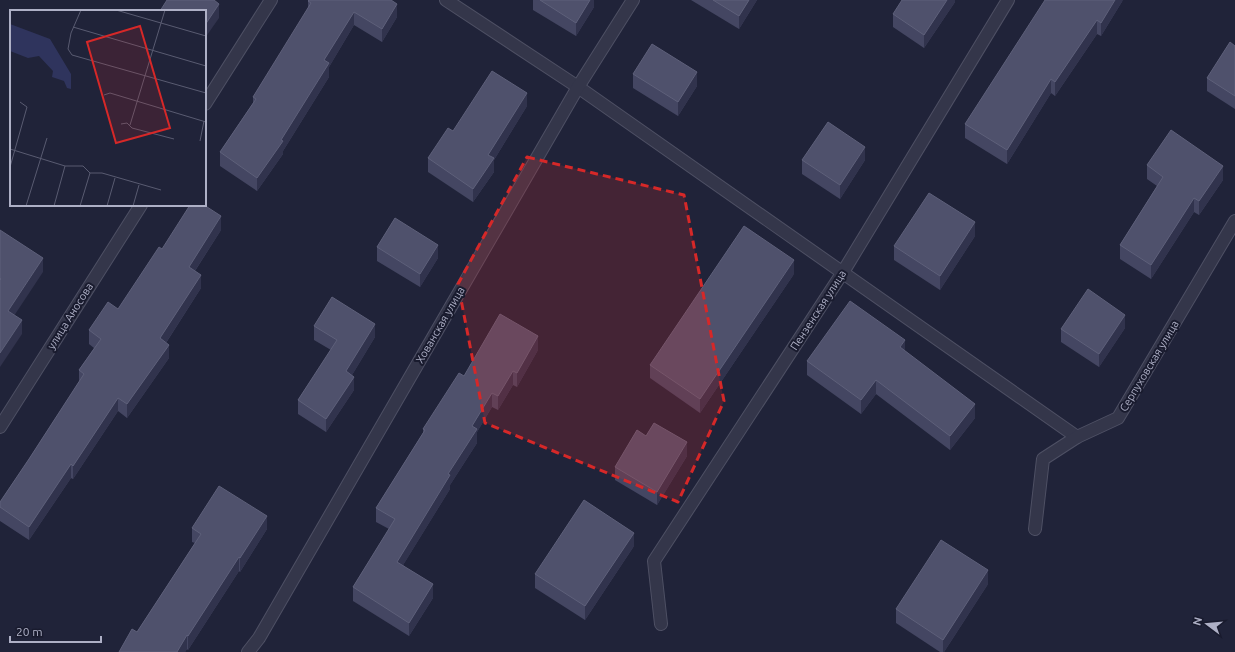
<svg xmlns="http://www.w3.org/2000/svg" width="1235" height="652" font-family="Ubuntu,sans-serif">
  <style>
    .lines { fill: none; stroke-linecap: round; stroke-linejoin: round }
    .street-casing { stroke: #4e5064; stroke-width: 14 }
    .street { stroke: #34364a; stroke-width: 12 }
    .wall { fill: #444662 }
    .shaded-wall { fill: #31334d }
    .building { fill: #4f516c; stroke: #5e607a }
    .marked { fill: #d62828; fill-opacity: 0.2; stroke: #d62828; stroke-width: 3; stroke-dasharray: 8 5; stroke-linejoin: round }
    .labels { text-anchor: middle; stroke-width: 4; stroke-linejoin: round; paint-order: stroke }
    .street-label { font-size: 11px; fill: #aeb0c6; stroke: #191b2e }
    .inset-road { fill: none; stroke: #595b71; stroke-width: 1 }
    .view { fill: #d62828; fill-opacity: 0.15; stroke: #d62828; stroke-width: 2 }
    .inset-edge { fill: none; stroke: #aeb0c6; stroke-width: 2 }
  </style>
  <rect width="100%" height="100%" fill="#202339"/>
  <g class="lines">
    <!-- street casing -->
    <g class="street-casing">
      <g id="street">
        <path d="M 446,0 L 578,87 L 1077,437"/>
        <path d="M 205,104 L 271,0"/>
        <path d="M 0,427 L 141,205"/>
        <path d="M 1035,529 L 1043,459 L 1077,437 L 1118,418 L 1235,221"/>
        <path d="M 661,624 L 654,561 L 843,272 L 1008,0"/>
        <path d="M 248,652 L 259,638 L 578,87 L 633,0"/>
      </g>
    </g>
    <!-- street -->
    <use href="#street" class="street"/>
  </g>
  <!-- wall -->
  <g class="wall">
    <path d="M 533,0 L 594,0 L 594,7 L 576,36 L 533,10 Z"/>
    <path d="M 691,0 L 757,0 L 739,29 Z"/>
    <path d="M 955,0 L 955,2 L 924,48 L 893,27 L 893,14 Z"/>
    <path d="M 1123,0 L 1101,36 L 1097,34 L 1055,96 L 1051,93 L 1007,164 L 965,138 L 965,124 Z"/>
    <path d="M 308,1 L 397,17 L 382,42 L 354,25 L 329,67 L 329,77 L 283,151 L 283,154 L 257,191 L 220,166 L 220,152 L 253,103 L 253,97 L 308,9 Z"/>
    <path d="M 1235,46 L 1235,109 L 1207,91 L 1207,78 Z"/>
    <path d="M 633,74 L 697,86 L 678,116 L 633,88 Z"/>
    <path d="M 527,106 L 494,160 L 494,172 L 473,202 L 428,172 L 428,158 L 453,131 Z"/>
    <path d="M 802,160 L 865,160 L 840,199 L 802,174 Z"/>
    <path d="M 1147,165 L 1223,180 L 1199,215 L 1194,212 L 1151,279 L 1120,259 L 1120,245 L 1157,186 L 1147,179 Z"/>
    <path d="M 221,230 L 195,271 L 201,288 L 166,343 L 169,358 L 127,418 L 118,411 L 73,479 L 71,478 L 29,540 L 0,521 L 0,502 L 29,459 L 79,382 L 79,370 L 94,348 L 89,344 L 89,330 L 118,309 L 162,249 Z"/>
    <path d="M 975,236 L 940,290 L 894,260 L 894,246 Z"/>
    <path d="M 377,247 L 438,258 L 420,287 L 377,261 Z"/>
    <path d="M 794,274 L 700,413 L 650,378 L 650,365 Z"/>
    <path d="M 314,326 L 375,337 L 352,375 L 354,390 L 326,432 L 298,414 L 298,400 L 331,350 L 314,340 Z"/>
    <path d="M 1125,328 L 1099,367 L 1061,342 L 1061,329 Z"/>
    <path d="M 538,350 L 517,387 L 513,385 L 498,410 L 492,407 L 477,432 L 477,443 L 450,485 L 450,489 L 403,565 L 433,598 L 409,636 L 353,601 L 353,587 L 389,529 L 376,522 L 376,508 L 423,433 L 423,429 L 464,376 Z"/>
    <path d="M 905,351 L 975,418 L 950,450 L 876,394 L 861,414 L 807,375 L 807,361 Z"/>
    <path d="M 646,436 L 687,456 L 657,505 L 615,480 L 615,467 Z"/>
    <path d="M 192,528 L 267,529 L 240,572 L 239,571 L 188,650 L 187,649 L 185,652 L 119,652 L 137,632 L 195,543 L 192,542 Z"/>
    <path d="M 634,546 L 585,620 L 535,588 L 535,574 Z"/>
    <path d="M 988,584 L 944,652 L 940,652 L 896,623 L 896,609 Z"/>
  </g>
  <!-- shaded-wall -->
  <g class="shaded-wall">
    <path d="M 590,0 L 594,0 L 594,7 L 576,36 L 576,23 Z"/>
    <path d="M 749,0 L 757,0 L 739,29 L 739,16 Z"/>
    <path d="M 947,0 L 955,0 L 955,2 L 924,48 L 924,35 Z"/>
    <path d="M 1115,0 L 1123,0 L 1101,36 L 1101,23 Z"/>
    <path d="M 219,4 L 219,18 L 205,38 L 205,25 Z"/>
    <path d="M 397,4 L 397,17 L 382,42 L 382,29 Z"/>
    <path d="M 354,12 L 354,25 L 329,67 L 329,77 L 283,151 L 283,154 L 257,191 L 257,178 L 281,140 L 324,60 Z"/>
    <path d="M 1097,20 L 1097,34 L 1055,96 L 1055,82 Z"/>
    <path d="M 697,72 L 697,86 L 678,116 L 678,102 Z"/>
    <path d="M 1051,79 L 1051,93 L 1007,164 L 1007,150 Z"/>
    <path d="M 527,93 L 527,106 L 494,160 L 494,172 L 473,202 L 473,189 L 488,155 Z"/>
    <path d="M 865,147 L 865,160 L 840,199 L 840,185 Z"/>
    <path d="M 1223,166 L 1223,180 L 1199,215 L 1199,201 Z"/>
    <path d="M 1194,198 L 1194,212 L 1151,279 L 1151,265 Z"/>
    <path d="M 221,216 L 221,230 L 189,280 L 189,267 Z"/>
    <path d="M 975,222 L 975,236 L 940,290 L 940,276 Z"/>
    <path d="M 438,245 L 438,258 L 420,287 L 420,274 Z"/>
    <path d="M 43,258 L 43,272 L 8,325 L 8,311 Z"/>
    <path d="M 794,260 L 794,274 L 700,413 L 700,399 Z"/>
    <path d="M 201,275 L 201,288 L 160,352 L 160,338 Z"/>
    <path d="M 1125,315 L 1125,328 L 1099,367 L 1099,354 Z"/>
    <path d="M 22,320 L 22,334 L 0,367 L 0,353 Z"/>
    <path d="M 375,324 L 375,337 L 346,385 L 346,371 Z"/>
    <path d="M 538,336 L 538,350 L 517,387 L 517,373 Z"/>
    <path d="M 905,340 L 905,354 L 900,347 Z"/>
    <path d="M 169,345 L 169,358 L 127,418 L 127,404 Z"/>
    <path d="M 513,371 L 513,385 L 498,410 L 498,396 Z"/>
    <path d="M 354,377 L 354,390 L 326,432 L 326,419 Z"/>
    <path d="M 876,380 L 876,394 L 861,414 L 861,400 Z"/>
    <path d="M 492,393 L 492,407 L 477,432 L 477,443 L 450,485 L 450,489 L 397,575 L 397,562 L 448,474 L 472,426 Z"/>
    <path d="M 118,398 L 118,411 L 73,479 L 73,466 Z"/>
    <path d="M 975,404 L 975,418 L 950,450 L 950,436 Z"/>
    <path d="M 687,442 L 687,456 L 657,505 L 657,492 Z"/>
    <path d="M 71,464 L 71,478 L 29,540 L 29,527 Z"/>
    <path d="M 267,516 L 267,529 L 240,572 L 240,558 Z"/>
    <path d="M 634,533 L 634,546 L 585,620 L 585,606 Z"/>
    <path d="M 239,557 L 239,571 L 188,650 L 188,636 Z"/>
    <path d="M 988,570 L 988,584 L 944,652 L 943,652 L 943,640 Z"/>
    <path d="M 433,584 L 433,598 L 409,636 L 409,623 Z"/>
    <path d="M 187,635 L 187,649 L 185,652 L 177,652 Z"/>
  </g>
  <!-- building -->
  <g class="building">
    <path d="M 167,0 L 214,0 L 219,4 L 205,25 L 205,11 L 160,11 Z"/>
    <path d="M 309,0 L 391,0 L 397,4 L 382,29 L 354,12 L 324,60 L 329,63 L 281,140 L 283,141 L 257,178 L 220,152 L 256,99 L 253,97 L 311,3 L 308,1 Z"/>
    <path d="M 540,0 L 590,0 L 576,23 Z"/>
    <path d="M 713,0 L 749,0 L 739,16 Z"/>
    <path d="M 902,0 L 947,0 L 924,35 L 893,14 Z"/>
    <path d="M 1045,0 L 1115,0 L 1101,23 L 1097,20 L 1055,82 L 1051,79 L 1007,150 L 965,124 Z"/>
    <path d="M 1230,42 L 1235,46 L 1235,96 L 1207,78 Z"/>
    <path d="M 652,44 L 697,72 L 678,102 L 633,74 Z"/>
    <path d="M 492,71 L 527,93 L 488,155 L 494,158 L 473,189 L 428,158 L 448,128 L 453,131 Z"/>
    <path d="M 828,122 L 865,147 L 840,185 L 802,160 Z"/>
    <path d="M 1171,130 L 1223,166 L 1199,201 L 1194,198 L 1151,265 L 1120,245 L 1163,177 L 1147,165 Z"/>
    <path d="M 929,193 L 975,222 L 940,276 L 894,246 Z"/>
    <path d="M 190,205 L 204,205 L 221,216 L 189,267 L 201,275 L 160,338 L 169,345 L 127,404 L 118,398 L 73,466 L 71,464 L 29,527 L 0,507 L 0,502 L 29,459 L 84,374 L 79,370 L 101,339 L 89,330 L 108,302 L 118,309 L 159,247 L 162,249 Z"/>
    <path d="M 395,218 L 438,245 L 420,274 L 377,247 Z"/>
    <path d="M 744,226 L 794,260 L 700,399 L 650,365 Z"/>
    <path d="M 0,230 L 43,258 L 8,311 L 22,320 L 0,353 L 0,280 L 1,279 L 0,278 Z"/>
    <path d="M 1088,289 L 1125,315 L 1099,354 L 1061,329 Z"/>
    <path d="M 332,297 L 375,324 L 346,371 L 354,377 L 326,419 L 298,400 L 337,340 L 314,326 Z"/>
    <path d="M 850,301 L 905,340 L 900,347 L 975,404 L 950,436 L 876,380 L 861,400 L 807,361 Z"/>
    <path d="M 500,314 L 538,336 L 517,373 L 513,371 L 498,396 L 492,393 L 472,426 L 477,429 L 448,474 L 450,475 L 397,562 L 433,584 L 409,623 L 353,587 L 395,519 L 376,508 L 425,430 L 423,429 L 459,373 L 464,376 Z"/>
    <path d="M 654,423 L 687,442 L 657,492 L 615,467 L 637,430 L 646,436 Z"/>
    <path d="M 219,486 L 267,516 L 240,558 L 239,557 L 188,636 L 187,635 L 177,652 L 119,652 L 132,629 L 137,632 L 201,534 L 192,528 Z"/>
    <path d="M 584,500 L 634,533 L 585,606 L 535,574 Z"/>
    <path d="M 941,540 L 988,570 L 943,640 L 896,609 Z"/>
  </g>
  <!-- marked area -->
  <path class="marked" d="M 527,157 L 684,195 L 724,401 L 678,502 L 485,423 L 458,284 Z"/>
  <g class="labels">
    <!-- street labels -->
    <g class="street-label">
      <text transform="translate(818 310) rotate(-57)" y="4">Пензенская улица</text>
      <text transform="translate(70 316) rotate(-58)" y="4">улица Аносова</text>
      <text transform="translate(440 325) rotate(-60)" y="4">Хованская улица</text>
      <text transform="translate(1149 366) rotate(-59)" y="4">Серпуховская улица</text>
    </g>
  </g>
  <!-- overview -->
  <g transform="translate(10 10)">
    <rect width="196" height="196" fill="#202339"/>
    <path d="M 0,14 L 40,29 L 61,64 L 61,79 L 57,78 L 54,71 L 42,67 L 43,61 L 29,46 L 18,48 L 0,41 Z" fill="#2f345d"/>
    <path class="inset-road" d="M 71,0 L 61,23 L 58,39 L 62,45 L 196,83M 106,0 L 196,26M 63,17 L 196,56M 94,85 L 100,83 L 196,112M 111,114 L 117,113 L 122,118 L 164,129M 120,115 L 155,0M 190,131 L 194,111M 0,139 L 55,156 L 73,156 L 80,163 L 92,163 L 151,180M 0,157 L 17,97 L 10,92M 16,196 L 37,128M 44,196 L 55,156M 70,196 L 80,163M 97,196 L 105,168M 123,196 L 129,175"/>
    <path class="view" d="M 130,16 L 160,118 L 106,133 L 77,32 Z"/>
    <rect width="196" height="196" class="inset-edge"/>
  </g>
  <!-- north arrow -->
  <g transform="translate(1207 624) rotate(286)" stroke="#191b2e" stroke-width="3" paint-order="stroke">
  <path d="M0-3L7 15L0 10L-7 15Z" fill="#aeb0c6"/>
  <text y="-6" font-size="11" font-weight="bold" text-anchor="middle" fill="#aeb0c6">N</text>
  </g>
  <!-- scale -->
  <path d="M10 636v6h91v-6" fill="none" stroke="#aeb0c6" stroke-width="2"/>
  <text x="16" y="636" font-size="12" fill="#aeb0c6" stroke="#191b2e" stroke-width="3" paint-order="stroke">20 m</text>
</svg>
